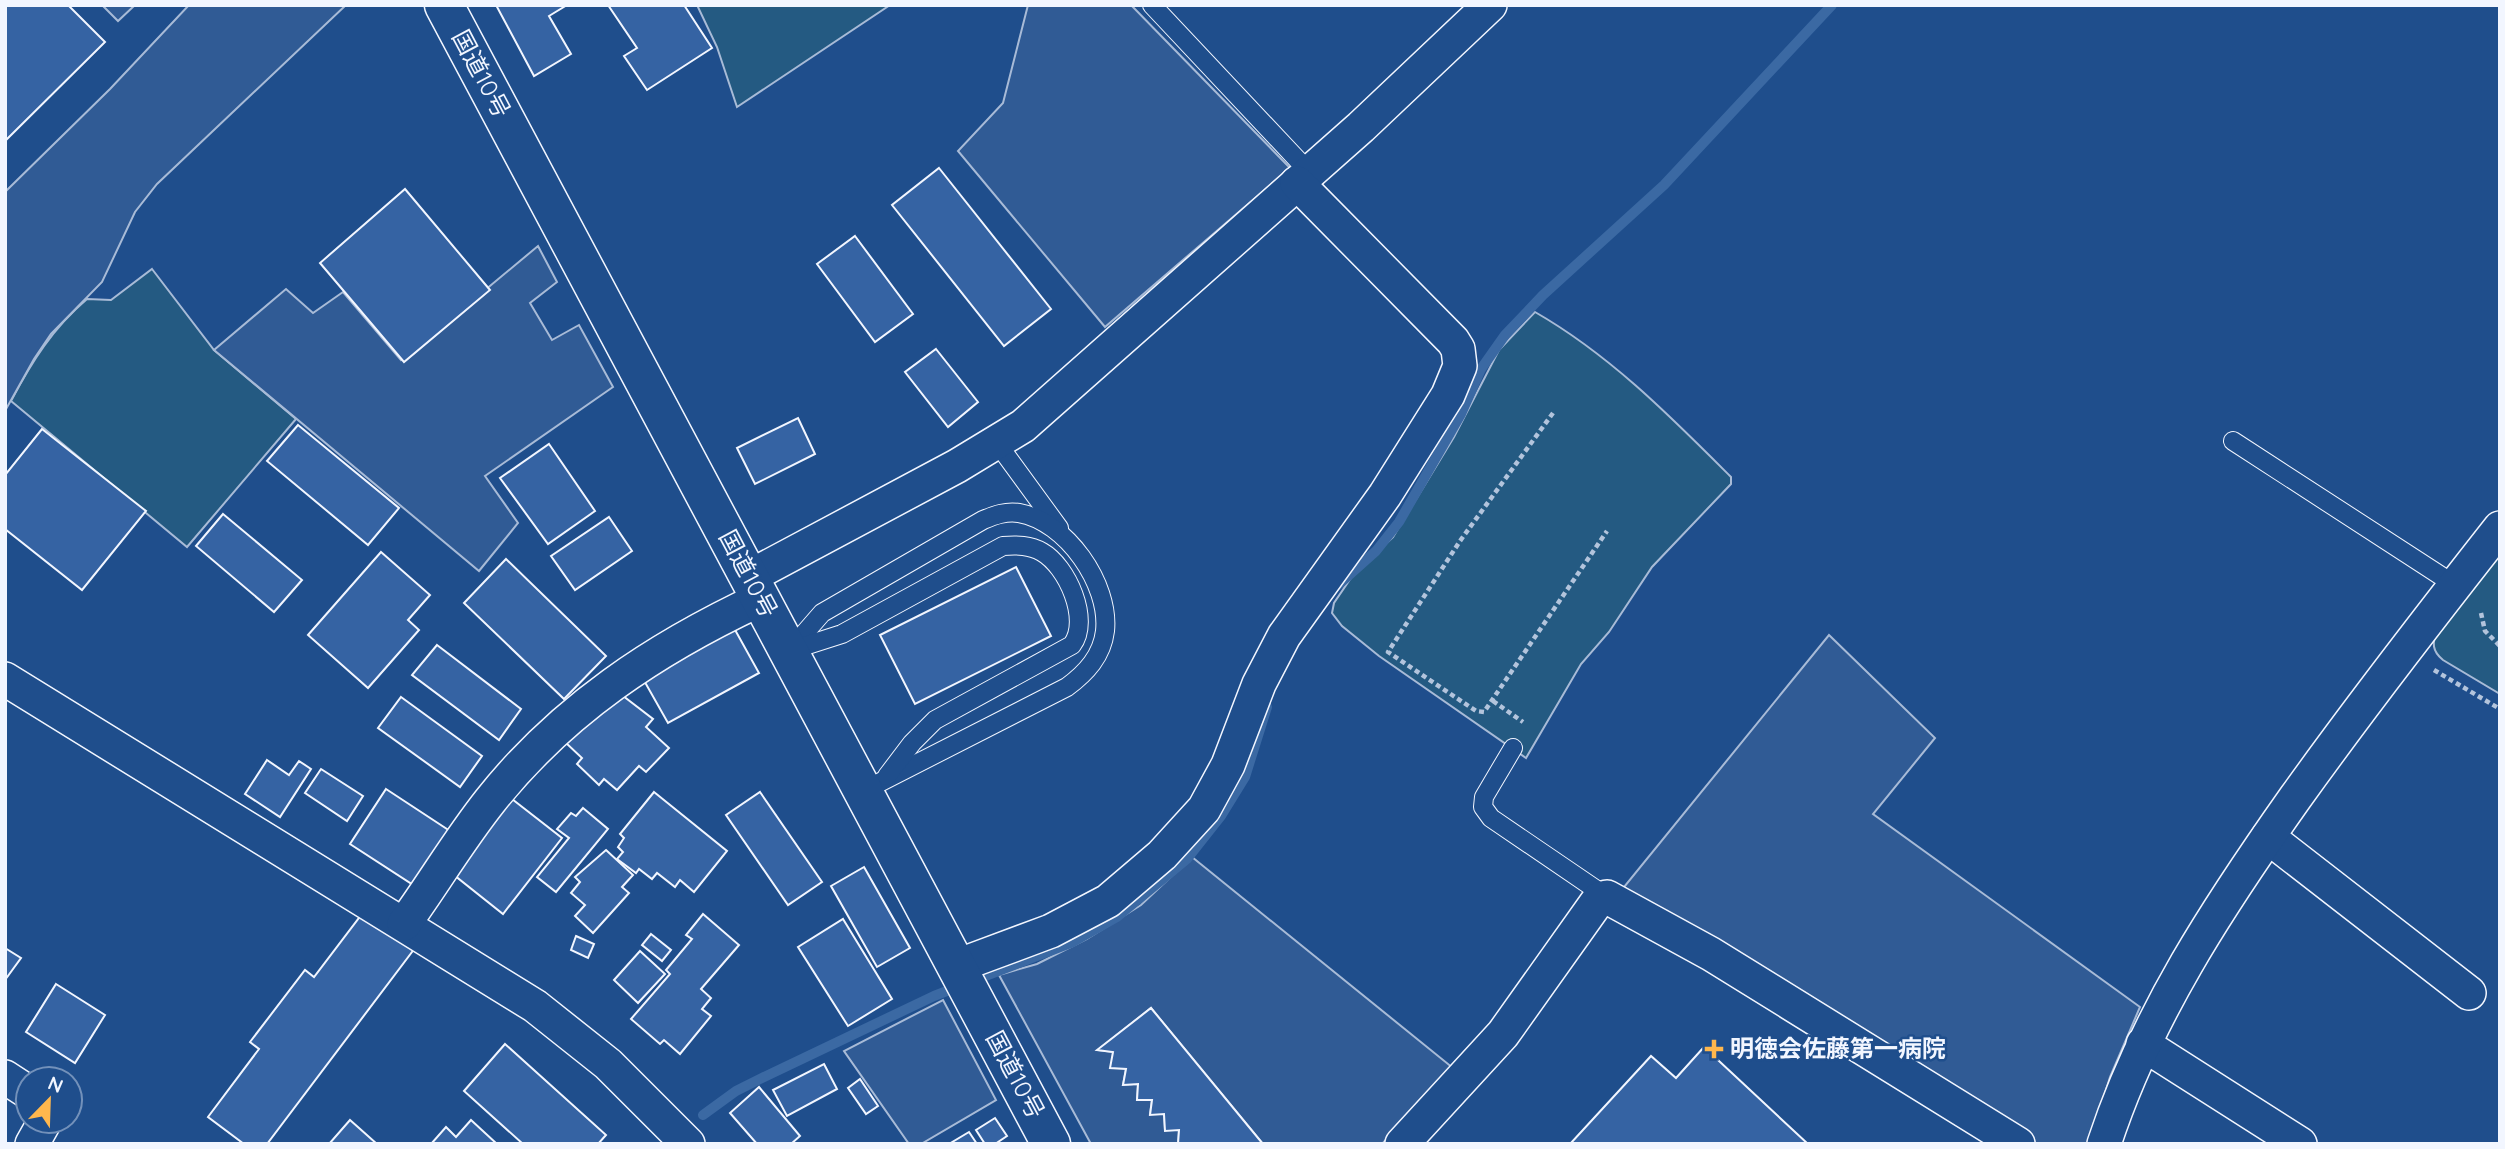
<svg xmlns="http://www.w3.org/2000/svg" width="2505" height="1149" font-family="Quicksand,'Noto Sans JP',sans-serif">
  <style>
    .green { fill: #245a82; stroke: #a8bbd7; stroke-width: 2 }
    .parking { fill: #305b95; stroke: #a8bbd7; stroke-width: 2 }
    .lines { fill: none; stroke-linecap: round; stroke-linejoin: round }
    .stream { stroke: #3b69a3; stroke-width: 10 }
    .building { fill: #3563a3; stroke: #f2f6ff; stroke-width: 2 }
    .service-casing { stroke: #f2f6ff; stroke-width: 20 }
    .minor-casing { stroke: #f2f6ff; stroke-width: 36 }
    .trunk-casing { stroke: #f2f6ff; stroke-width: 41 }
    .path { stroke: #b3c4dc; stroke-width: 4.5; stroke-dasharray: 5 3.5; stroke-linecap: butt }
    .service { stroke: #1f4e8c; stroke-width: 18 }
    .minor { stroke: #1f4e8c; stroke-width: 33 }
    .trunk { stroke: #1f4e8c; stroke-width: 38 }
    .poi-dot { fill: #ffb74d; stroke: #1f4e8c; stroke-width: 2.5 }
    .labels { text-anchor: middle; stroke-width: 5; stroke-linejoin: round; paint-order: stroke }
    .street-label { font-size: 24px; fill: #f2f6ff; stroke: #1f4e8c }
    .poi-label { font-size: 24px; font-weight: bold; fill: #f2f6ff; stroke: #1f4e8c; text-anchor: start }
  </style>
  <rect width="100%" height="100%" fill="#1f4e8c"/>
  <!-- green -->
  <g class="green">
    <path d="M 697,5 L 890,5 L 737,107 L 717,47 Z"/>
    <path d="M 152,269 L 214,350 L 296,419 L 187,547 L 11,401 C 32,361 53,328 87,299 L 111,300 Z"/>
    <path d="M 1535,312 C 1610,355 1670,416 1731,477 L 1731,484 L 1652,567 L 1609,632 L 1581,664 L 1526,758 L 1379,656 L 1342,626 L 1332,613 L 1334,603 L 1353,575 L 1393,537 L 1454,437 L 1499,350 Z"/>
    <path d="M 2500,547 L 2500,694 L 2443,660 C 2432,651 2432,643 2437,630 Z"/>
  </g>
  <!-- parking -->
  <g class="parking">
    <path d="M 102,5 L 135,5 L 118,21 Z"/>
    <path d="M 189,5 L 346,5 L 157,184 L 135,212 L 102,282 L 51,334 L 34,359 L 5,411 L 5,192 L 110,89 Z"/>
    <path d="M 1028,5 L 1131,5 L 1290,168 L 1105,327 L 958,151 L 1003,103 Z"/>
    <path d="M 538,246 L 557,282 L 530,303 L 552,340 L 579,325 L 613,387 L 485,476 L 518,523 L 479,571 L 214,350 L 286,289 L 313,313 L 343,292 L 401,360 Z"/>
    <path d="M 1829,635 L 1935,738 L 1873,814 L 2140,1007 L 2110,1077 L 2089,1144 L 2036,1144 L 1893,1052 L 1625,892 L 1624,887 Z"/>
    <path d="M 1192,857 L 1453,1068 L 1382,1144 L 1263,1144 L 1151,1008 L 1098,1050 L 1113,1052 L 1126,1069 L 1123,1085 L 1138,1084 L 1137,1100 L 1152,1100 L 1150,1114 L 1164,1114 L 1165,1130 L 1179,1130 L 1178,1144 L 1091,1144 L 999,975 L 1037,964 L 1087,939 L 1141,905 Z"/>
    <path d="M 943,1000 L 996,1100 L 921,1144 L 909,1144 L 844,1051 Z"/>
  </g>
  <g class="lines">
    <!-- stream -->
    <g class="stream">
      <path d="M 1338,585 L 1376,551 L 1399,522 L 1461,414 L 1481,369 L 1505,335 L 1543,295 L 1664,185 L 1832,5"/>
      <path d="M 703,1115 L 736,1091 L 764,1077 L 934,996 L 1073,942 L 1117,917 L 1187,859 L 1221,816 L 1245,777 L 1267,707"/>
    </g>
  </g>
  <!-- building -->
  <g class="building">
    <path d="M 5,5 L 68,5 L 105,42 L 5,141 Z"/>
    <path d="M 496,5 L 567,5 L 549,16 L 571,54 L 534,76 Z"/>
    <path d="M 608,5 L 684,5 L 712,48 L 647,90 L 624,56 L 637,48 Z"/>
    <path d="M 939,168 L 1051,309 L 1004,346 L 892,205 Z"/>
    <path d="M 405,189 L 490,290 L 404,362 L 320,263 Z"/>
    <path d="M 855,236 L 913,314 L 875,342 L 817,264 Z"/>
    <path d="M 936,349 L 978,402 L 948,427 L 905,372 Z"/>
    <path d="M 798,418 L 815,454 L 755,484 L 737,448 Z"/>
    <path d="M 298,425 L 399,508 L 368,545 L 267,461 Z"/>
    <path d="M 42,429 L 146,511 L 82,590 L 5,529 L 5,475 Z"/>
    <path d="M 549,444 L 595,511 L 548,544 L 500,478 Z"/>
    <path d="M 223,514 L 302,580 L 274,612 L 196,546 Z"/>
    <path d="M 609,517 L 632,551 L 575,590 L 551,556 Z"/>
    <path d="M 381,552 L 430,595 L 408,620 L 419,630 L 368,688 L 308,635 Z"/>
    <path d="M 506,559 L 606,656 L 564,699 L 464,603 Z"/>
    <path d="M 1016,567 L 1051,636 L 915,704 L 880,635 Z"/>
    <path d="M 734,628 L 759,673 L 668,723 L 642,677 Z"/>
    <path d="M 437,645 L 521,709 L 499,740 L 412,675 Z"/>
    <path d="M 614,689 L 653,719 L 646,727 L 669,748 L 646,772 L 639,766 L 617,790 L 604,779 L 599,785 L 577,764 L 582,758 L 566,743 Z"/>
    <path d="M 401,697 L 482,756 L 460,787 L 378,728 Z"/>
    <path d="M 267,760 L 289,775 L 299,761 L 311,769 L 280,817 L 245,794 Z"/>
    <path d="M 321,769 L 363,796 L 347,821 L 305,793 Z"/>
    <path d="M 386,789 L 453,833 L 418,888 L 350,844 Z"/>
    <path d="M 654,792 L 727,851 L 694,892 L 680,880 L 675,887 L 657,873 L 652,879 L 639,869 L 636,873 L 617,859 L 623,852 L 618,847 L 624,838 L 620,834 Z"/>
    <path d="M 760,792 L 822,882 L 788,905 L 726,815 Z"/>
    <path d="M 512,799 L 562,838 L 503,914 L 454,875 Z"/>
    <path d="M 583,808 L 608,829 L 556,892 L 537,877 L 569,838 L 557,829 L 571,813 L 576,816 Z"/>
    <path d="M 606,850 L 633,875 L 622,887 L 629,893 L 593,933 L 575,916 L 585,905 L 571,893 L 580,882 L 575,877 Z"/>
    <path d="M 864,867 L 910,948 L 877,967 L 831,886 Z"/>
    <path d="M 365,910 L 415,948 L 267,1144 L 244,1144 L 208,1117 L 259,1049 L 250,1042 L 305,970 L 314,977 Z"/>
    <path d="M 703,914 L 739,945 L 701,989 L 711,998 L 702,1009 L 711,1016 L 680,1054 L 664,1040 L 660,1044 L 631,1019 L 670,974 L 666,970 L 692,939 L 686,935 Z"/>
    <path d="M 843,919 L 892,999 L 848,1026 L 798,947 Z"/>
    <path d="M 651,934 L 671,950 L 662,961 L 642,945 Z"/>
    <path d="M 576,936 L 594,944 L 588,958 L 571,950 Z"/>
    <path d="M 5,948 L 21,958 L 5,980 Z"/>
    <path d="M 640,951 L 665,974 L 638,1003 L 614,980 Z"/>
    <path d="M 56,984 L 105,1015 L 75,1063 L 26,1032 Z"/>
    <path d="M 1151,1008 L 1263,1144 L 1178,1144 L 1179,1130 L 1165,1131 L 1164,1114 L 1150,1115 L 1152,1100 L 1137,1100 L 1138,1084 L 1123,1085 L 1126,1069 L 1110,1068 L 1113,1052 L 1097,1050 Z"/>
    <path d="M 505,1044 L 606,1135 L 598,1144 L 523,1144 L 464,1091 Z"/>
    <path d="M 1704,1047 L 1808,1144 L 1570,1144 L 1651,1056 L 1676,1078 Z"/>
    <path d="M 824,1064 L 837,1089 L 787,1116 L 773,1090 Z"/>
    <path d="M 860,1079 L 878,1106 L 866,1114 L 848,1088 Z"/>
    <path d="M 759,1087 L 800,1136 L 791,1144 L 757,1144 L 730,1113 Z"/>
    <path d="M 995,1118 L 1007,1136 L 995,1144 L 985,1144 L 976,1130 Z"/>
    <path d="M 350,1120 L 377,1144 L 329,1144 Z"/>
    <path d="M 471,1120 L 497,1144 L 431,1144 L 446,1127 L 456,1137 Z"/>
    <path d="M 969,1132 L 977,1144 L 949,1144 Z"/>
  </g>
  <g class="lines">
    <!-- service casing -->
    <g class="service-casing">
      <g id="service">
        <path d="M 1152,5 L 1310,173"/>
        <path d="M 2233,441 L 2455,585"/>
        <path d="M 997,443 L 1059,528"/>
        <path d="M 789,651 L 822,613 L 983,520 C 995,515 1006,511 1019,513 C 1066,521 1110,584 1105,631 C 1102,656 1086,673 1067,687 L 863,791"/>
        <path d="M 789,651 L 842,634 L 1003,546 C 1017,545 1030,545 1042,552 C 1067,566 1091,620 1072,645 L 935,720 L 912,743 L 887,776"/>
        <path d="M 1513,748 L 1484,797 L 1483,807 L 1491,818 L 1607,897"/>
      </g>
    </g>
    <!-- minor casing -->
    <g class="minor-casing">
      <g id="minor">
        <path d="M 749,577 L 957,466 L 1023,426 L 1361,127 L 1490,5"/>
        <path d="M 5,679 L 535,1006 L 608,1064 L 688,1144"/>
        <path d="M 2268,837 L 2469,993"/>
        <path d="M 404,924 C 433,884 459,840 490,801 C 562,710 656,648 761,599"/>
        <path d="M 957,966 L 1051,931 L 1108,901 L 1162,855 L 1204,809 L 1228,765 L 1259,684 L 1284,636 L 1385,495 L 1448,395 L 1460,366 L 1458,349 L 1453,341 L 1297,183"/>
        <path d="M 2143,1044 L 2300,1144"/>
        <path d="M 5,1077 L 28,1092"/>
        <path d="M 32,1144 L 45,1121"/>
        <path d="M 1402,1144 L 1503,1034 L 1599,899 L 1607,897 L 1711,954 L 2018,1144"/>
        <path d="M 2104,1144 C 2146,1016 2218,907 2295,798 C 2361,706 2430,617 2500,528"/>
      </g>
    </g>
    <!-- trunk casing -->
    <g class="trunk-casing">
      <path id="trunk" d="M 444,5 L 1051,1144"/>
    </g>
    <!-- path -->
    <g class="path">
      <path d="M 1553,413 L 1460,541 L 1388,652 L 1476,711 L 1484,712 L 1607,531"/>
      <path d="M 2481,613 L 2485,631 L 2500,646"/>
      <path d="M 2434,670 L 2500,709"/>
      <path d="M 1493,701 L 1523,722"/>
    </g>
    <!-- service -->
    <use href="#service" class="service"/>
    <!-- minor -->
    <use href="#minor" class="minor"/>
    <!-- trunk -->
    <use href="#trunk" class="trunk"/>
  </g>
  <!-- markers -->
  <path class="poi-dot" d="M1710.5 1038.5h7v7h7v7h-7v7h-7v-7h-7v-7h7z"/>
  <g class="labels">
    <!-- street labels -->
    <g class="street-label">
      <text transform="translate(481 74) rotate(62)" y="8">国道10号</text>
      <text transform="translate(748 574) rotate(62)" y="8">国道10号</text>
      <text transform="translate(1015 1075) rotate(62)" y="8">国道10号</text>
    </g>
    <!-- poi labels -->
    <g class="poi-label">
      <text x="1730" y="1057">明徳会佐藤第一病院</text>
    </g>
  </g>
  <!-- border -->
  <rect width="2505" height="1149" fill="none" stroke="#f2f6ff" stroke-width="14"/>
  <!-- north arrow -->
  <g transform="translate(49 1100) rotate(23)"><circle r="33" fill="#1f4e8c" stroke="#7391ba" stroke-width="2"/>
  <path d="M0-5L12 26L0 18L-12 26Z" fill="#ffb74d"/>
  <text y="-10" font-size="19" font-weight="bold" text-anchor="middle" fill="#f2f6ff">N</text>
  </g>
</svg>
